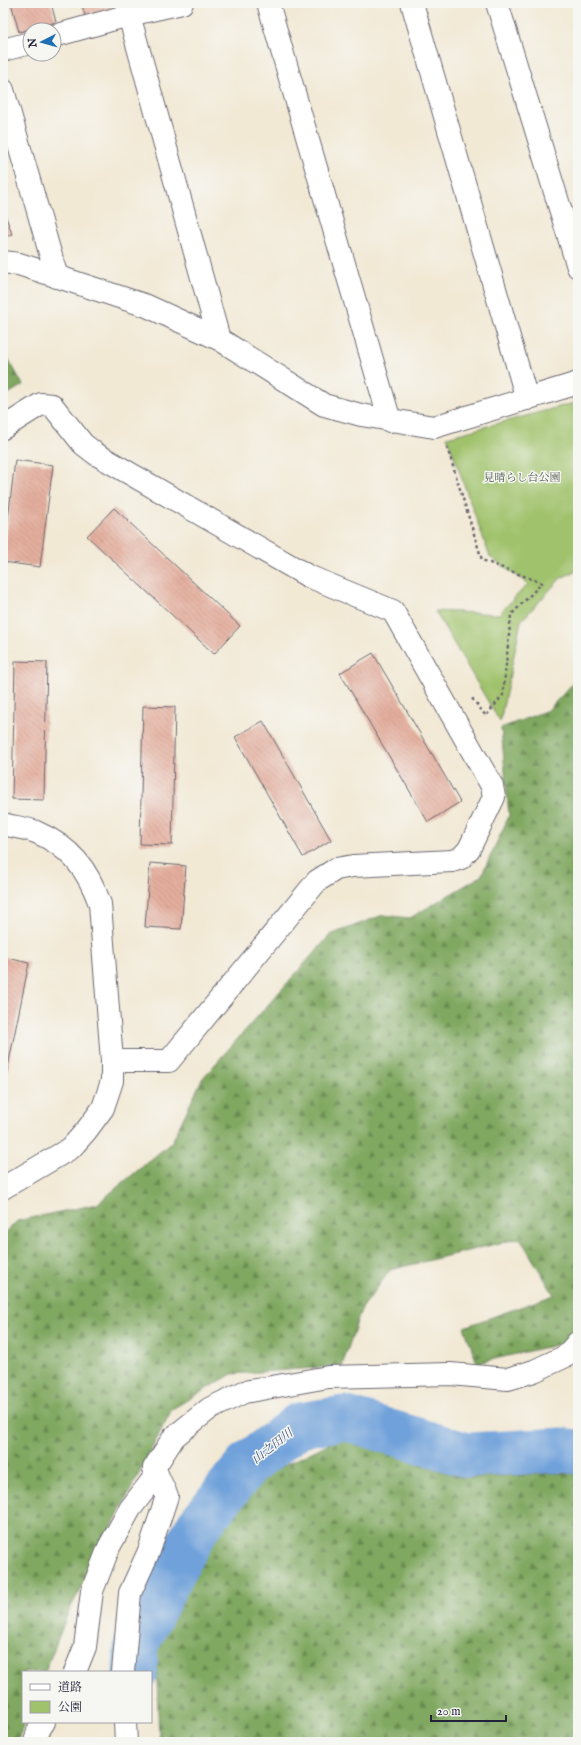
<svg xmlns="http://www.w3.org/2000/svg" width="581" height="1745" font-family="'IM FELL English','Noto Serif JP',serif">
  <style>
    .forest { fill: url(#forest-firs); stroke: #51654e }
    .park { fill: #a0c26c; stroke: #617254 }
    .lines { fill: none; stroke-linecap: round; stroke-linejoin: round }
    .river { stroke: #6fa1da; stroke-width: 45 }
    .building { fill: url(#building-back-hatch) }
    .minor-casing { stroke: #6b6871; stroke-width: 24 }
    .path { stroke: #6b6871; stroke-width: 2.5; stroke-dasharray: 3 3; stroke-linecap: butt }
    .minor { stroke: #fff; stroke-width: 22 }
    .labels { text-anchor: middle; stroke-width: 3; stroke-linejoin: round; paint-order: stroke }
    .park-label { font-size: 11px; fill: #4e5a4c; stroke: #f6f6f2 }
    .water-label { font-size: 12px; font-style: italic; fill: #41557b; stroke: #f6f6f2 }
  </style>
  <defs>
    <pattern id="forest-firs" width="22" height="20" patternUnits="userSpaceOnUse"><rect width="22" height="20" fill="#80a860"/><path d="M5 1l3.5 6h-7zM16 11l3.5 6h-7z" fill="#688850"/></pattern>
    <pattern id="building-back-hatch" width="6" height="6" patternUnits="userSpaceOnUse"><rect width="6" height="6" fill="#e4ae9d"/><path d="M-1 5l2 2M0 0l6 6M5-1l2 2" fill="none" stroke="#c39588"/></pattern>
  </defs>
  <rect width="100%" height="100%" fill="#f6f6f2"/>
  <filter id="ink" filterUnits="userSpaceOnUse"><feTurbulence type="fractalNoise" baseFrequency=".025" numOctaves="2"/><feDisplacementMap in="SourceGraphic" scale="8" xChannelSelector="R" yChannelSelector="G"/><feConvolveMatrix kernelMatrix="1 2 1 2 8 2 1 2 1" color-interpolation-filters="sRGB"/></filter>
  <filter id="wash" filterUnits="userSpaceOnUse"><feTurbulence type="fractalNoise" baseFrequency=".012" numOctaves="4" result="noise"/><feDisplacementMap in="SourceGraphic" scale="16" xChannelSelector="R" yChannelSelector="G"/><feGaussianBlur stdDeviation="0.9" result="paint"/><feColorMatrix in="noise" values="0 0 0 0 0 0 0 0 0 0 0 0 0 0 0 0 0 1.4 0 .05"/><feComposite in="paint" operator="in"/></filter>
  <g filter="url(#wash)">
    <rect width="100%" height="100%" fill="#f2e9d5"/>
    <!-- forest -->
    <g class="forest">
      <path d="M 3,349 L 23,385 L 3,397 Z"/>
      <path d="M 578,678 L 578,1331 L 569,1342 L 477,1363 L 464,1327 L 554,1295 L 520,1238 L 390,1270 L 361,1310 L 342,1366 L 232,1374 L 172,1409 L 68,1613 L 45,1672 L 23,1672 L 23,1722 L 25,1722 L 17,1742 L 3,1742 L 3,1235 L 17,1221 L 97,1204 L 172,1142 L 202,1079 L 330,935 L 383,915 L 410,918 L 481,876 L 509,816 L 501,728 L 548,710 Z"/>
      <path d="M 340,1438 L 464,1478 L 553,1473 L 578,1474 L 578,1742 L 159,1742 L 156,1644 L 212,1533 L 273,1471 Z"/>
    </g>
    <!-- park -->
    <path class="park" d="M 578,402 L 578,570 L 561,578 L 521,621 L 500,722 L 435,611 L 499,614 L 528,584 L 490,557 L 447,437 Z"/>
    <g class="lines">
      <!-- river -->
      <path class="river" d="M 135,1672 L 136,1645 L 168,1581 L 198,1526 L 249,1463 L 299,1425 L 344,1418 L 467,1455 L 562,1450 L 578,1452"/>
    </g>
    <g id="blocks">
      <!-- building -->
      <g class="building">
        <path d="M 11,3 L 51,3 L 56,22 L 19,32 Z"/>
        <path d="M 81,3 L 120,3 L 121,7 L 86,18 Z"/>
        <path d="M 3,209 L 12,234 L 3,237 Z"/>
        <path d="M 15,460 L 53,465 L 40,567 L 3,562 Z"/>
        <path d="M 114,508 L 240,626 L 214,654 L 87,536 Z"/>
        <path d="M 373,653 L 460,802 L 428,822 L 340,673 Z"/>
        <path d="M 15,661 L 47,662 L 44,800 L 12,799 Z"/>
        <path d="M 143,706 L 175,707 L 172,845 L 140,844 Z"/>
        <path d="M 263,721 L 331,840 L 303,857 L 235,737 Z"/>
        <path d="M 150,863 L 186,866 L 181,929 L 145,927 Z"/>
        <path d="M 3,957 L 29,963 L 4,1086 L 3,1086 Z"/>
      </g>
    </g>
  </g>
  <g filter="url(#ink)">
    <use href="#blocks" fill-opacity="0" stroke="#6b6871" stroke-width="1"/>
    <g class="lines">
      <!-- minor casing -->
      <g class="minor-casing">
        <g id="minor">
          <path d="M 268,3 L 390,421"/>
          <path d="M 412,3 L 527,399"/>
          <path d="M 497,3 L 578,267"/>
          <path d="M 129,15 L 219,339"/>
          <path d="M 54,36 L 129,15 L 182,3"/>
          <path d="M 3,50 L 30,43"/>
          <path d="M 3,90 L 57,277"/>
          <path d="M 3,262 L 19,264 L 147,306 L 219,339 L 324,405 L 361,415 L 434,427 L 578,383"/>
          <path d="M 3,428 L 41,404 L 52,405 L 83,444 L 96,454 L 308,576 L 393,611 L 492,786 L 494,797 L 469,849 L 461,858 L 452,861 L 353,866 L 336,869 L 317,881 L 169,1061 L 112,1061"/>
          <path d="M 3,824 C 14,827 26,828 36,832 C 71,847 88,870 100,904 L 112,1061 L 112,1081 L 103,1108 L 86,1131 L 71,1148 L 3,1188"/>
          <path d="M 75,1672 L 85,1647 L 92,1591 L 109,1547 L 130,1509 L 157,1474"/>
          <path d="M 123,1672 L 130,1593 L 149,1551 L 167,1496 L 154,1468 L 174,1437 L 209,1409 L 244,1392 L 328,1377 L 450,1374 L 508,1379 L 534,1371 L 566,1356 L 578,1342"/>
          <path d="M 125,1722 L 126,1742"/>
          <path d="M 35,1742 L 38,1731 L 44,1722"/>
        </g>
      </g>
      <!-- path -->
      <path class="path" d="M 447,447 L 482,560 L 542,583 L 511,615 L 503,695 L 486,716 L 471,697"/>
      <!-- minor -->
      <use href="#minor" class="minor"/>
    </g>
  </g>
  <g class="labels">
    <!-- park labels -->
    <g class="park-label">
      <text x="522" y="481">見晴らし台公園</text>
    </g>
    <!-- water labels -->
    <g class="water-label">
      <text transform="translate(272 1446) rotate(-38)" y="4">山之田川</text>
    </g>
  </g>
  <!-- margin -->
  <rect width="581" height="1745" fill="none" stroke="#f6f6f2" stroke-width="16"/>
  <!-- legend -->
  <rect x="22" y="1671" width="130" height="52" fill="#f6f6f2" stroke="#a1a1a9"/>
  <rect x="30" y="1684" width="20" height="6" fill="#ffffff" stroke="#a1a1a9"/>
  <text x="58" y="1691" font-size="12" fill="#22223b">道路</text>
  <rect x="30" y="1701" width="20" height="12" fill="#a0c26c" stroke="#a1a1a9"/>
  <text x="58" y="1711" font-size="12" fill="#22223b">公園</text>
  <!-- north arrow -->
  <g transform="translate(42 42) rotate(264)"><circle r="19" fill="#f6f6f2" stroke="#a1a1a9"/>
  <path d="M0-3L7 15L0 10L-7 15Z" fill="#1f6fb2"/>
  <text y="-6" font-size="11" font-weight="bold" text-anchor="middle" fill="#22223b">N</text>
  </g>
  <!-- scale -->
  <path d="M431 1715v6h75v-6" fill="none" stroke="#22223b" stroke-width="2"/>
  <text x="437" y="1715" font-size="12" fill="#22223b" stroke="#f6f6f2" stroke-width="3" paint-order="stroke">20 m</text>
</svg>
